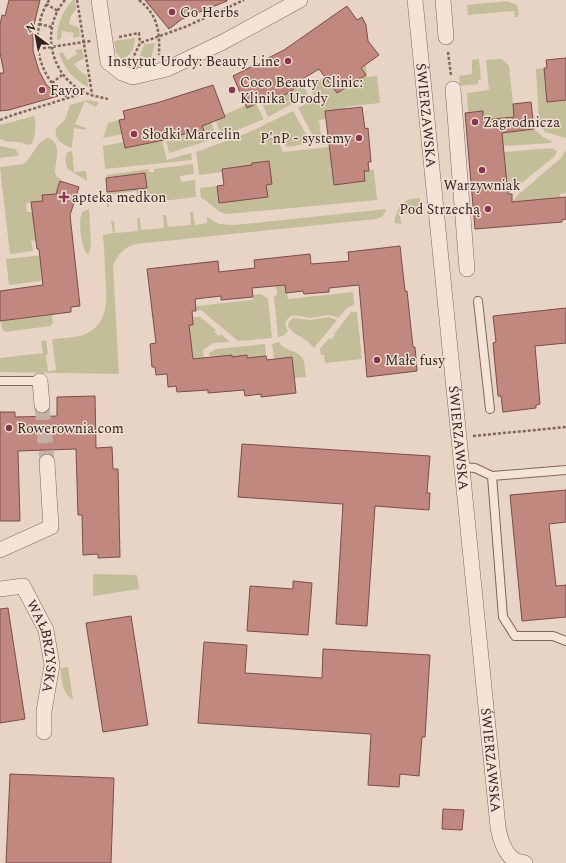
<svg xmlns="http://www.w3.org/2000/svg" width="566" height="863" font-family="Spectral,serif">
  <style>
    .green { fill: #c4bd9a }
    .building { fill: #c18880; stroke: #7c4c46 }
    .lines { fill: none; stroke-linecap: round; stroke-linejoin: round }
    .minor-tunnel { stroke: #c4b1a4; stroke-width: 15; stroke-dasharray: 15 8; stroke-linecap: butt }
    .service-casing { stroke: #80665d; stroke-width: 10 }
    .minor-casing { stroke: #80665d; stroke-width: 16 }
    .path { stroke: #80665d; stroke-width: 2.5; stroke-dasharray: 3 2; stroke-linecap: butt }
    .service { stroke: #f4e3d7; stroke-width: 8 }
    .minor { stroke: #f4e3d7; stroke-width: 15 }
    .poi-dot { fill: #88354d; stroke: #f0e0d3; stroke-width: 1.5 }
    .labels { text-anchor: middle; stroke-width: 3; stroke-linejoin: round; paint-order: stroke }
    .poi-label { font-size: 14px; fill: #33231f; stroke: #f0e0d3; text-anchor: start }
    .street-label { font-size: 14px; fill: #33231f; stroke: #f0e0d3 }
  </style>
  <rect width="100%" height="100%" fill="#e8d4c5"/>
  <!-- green -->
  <g class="green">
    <path d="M 73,0 L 75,0 L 76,9 L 71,16 L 69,24 L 79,28 L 80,36 L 73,38 L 74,33 L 62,31 L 61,39 L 57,40 C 57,25 62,11 73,0 Z"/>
    <path d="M 507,1 L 517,5 L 519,14 L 518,17 L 515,17 L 514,11 L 468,15 L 467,5 Z"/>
    <path d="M 135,38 C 135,48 131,55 122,60 L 116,52 L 114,41 Z"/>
    <path d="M 155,43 L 151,58 L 146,67 L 139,67 L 132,66 L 140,56 L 144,44 Z"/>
    <path d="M 82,49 L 84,58 L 74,64 L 79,70 L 87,76 L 88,87 C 73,79 64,68 59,53 L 63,52 L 67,60 L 77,54 L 75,50 Z"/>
    <path d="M 479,59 L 481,79 L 478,80 L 478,84 L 460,86 L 459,76 L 472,74 L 472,60 Z"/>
    <path d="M 502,59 L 509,66 L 516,131 L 534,129 L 544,138 L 552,141 L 551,143 L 503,146 L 501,119 L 491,119 L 483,122 L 483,111 L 468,113 L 467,93 L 489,90 L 486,60 Z"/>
    <path d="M 366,65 L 367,77 L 377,76 L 380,103 L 345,107 L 345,109 L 326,119 L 319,120 L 321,135 L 313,136 L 298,108 L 315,98 L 310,88 L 325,76 L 366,75 L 361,68 Z"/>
    <path d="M 544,68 L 550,102 L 566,100 L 566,138 L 545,132 L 539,124 L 536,69 Z"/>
    <path d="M 300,80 L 308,95 L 268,117 L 261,101 L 289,84 L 293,91 L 291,85 Z"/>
    <path d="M 87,100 L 99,102 L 96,107 L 85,101 L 75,124 L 86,128 L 86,130 L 74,128 L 72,148 C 65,146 53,139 56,130 C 57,126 61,124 64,121 C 67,117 68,110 70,105 Z"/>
    <path d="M 256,104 L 264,119 L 221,137 L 216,121 L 225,117 L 224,115 L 246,105 Z"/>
    <path d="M 293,111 L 311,143 L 287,147 L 278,140 L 283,152 L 329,147 L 330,156 L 334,155 L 331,161 L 332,169 L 328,170 L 332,170 L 334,185 L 365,181 L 364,171 L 374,170 L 377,200 L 226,214 C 215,212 211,202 201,198 L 200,188 L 217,186 L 219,203 L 268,197 L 266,185 L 272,184 L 269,161 L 252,163 L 252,165 L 222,169 L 222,172 L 199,175 L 196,152 L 245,134 Z"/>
    <path d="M 34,116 C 37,123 35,137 32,144 C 26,146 24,143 19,142 C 11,140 10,144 0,139 L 0,125 Z"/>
    <path d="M 119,120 L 122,134 L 103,138 L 108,123 Z"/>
    <path d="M 211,122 L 217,138 L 169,153 L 166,140 L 187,133 L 200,123 L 202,131 L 204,131 L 202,125 Z"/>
    <path d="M 48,138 C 63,143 55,161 55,173 L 57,177 L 61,179 L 56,194 L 42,195 L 43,201 L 26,203 L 27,212 L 32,212 L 36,240 L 31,241 L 33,251 L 10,254 L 0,167 L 24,164 C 33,156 36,142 48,138 Z"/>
    <path d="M 162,141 L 167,160 L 191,153 L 192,160 L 105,169 L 103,146 L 124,142 L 126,148 Z"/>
    <path d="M 0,146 L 15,149 L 19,154 L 16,156 L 0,158 Z"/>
    <path d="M 552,148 L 557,151 L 555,156 L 508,194 L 507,186 L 504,187 L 506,170 L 504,152 Z"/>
    <path d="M 566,150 L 566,193 L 560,194 L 560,198 L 512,202 L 519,194 L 561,158 Z"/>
    <path d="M 72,151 L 74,172 L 86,171 L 87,181 L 68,169 C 65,164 64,157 68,152 Z"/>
    <path d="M 193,164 L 194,174 L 180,176 L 181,182 L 195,180 L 196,197 L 138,204 L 136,191 L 108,195 L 109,207 L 107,207 L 105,193 L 147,187 L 145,173 L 106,178 L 107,175 L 149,169 L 149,172 L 154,172 L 154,169 Z"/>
    <path d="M 420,198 L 421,212 L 400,214 L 401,224 L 395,223 C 394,218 396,215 398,210 C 402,200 409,199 420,198 Z"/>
    <path d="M 89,209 L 91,246 L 88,255 C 81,249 78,221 82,212 Z"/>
    <path d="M 387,209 L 382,217 L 376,219 L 137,244 C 125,247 118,253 113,266 L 119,374 L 0,372 L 0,358 L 43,353 L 41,341 L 46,340 L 48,354 L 46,355 L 48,371 L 56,370 L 52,339 C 62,338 73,338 83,335 C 110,325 107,298 105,274 C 105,261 104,248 103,235 L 113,233 L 111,221 L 114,221 L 115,233 L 138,231 L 137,218 L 140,218 L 141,230 L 164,228 L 163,215 L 166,215 L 168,227 L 191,225 L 190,212 L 193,212 L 195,225 L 207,223 L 207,217 L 219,224 L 234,225 Z"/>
    <path d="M 43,255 L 44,263 L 41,264 L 40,265 L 50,264 L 47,280 L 9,285 L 6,259 Z"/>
    <path d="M 285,285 L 288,299 L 353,292 L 354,304 L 352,306 L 348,307 L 338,318 C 327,312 323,317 311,318 C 303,318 290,310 286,322 C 285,325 286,328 288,331 L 283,336 L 278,337 L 274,296 L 277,295 L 276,286 Z"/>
    <path d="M 261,294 L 268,299 L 272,338 L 238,341 L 201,310 L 196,311 L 196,306 L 253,300 L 253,295 Z"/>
    <path d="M 351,312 L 357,312 L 362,359 L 325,363 L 324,355 L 321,355 L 320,349 L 329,338 L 331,340 L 335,335 L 334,334 Z"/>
    <path d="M 52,315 L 53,323 L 50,326 L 5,332 L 2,329 L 1,321 Z"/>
    <path d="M 192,317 L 200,317 L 216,330 L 214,332 L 219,336 L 221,334 L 230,342 L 213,343 L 203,350 L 204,358 L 193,359 L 189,325 L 193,325 Z"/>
    <path d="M 329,317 L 337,320 L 314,348 L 306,340 L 294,333 L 288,327 L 289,322 L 293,318 L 310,320 Z"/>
    <path d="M 279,342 C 285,353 300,349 304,361 C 305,366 305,372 306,377 L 294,378 L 292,357 L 274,359 L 272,344 Z"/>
    <path d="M 265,344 L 266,356 L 247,358 L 247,355 L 232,357 L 231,355 L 210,357 L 209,353 L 216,349 Z"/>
    <path d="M 93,574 L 137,575 L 139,589 L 93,596 Z"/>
    <path d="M 68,667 L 73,700 C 62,693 62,680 60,668 Z"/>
  </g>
  <!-- building -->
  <g class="building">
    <path d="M 9,0 L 40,0 L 33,29 L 33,51 L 39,71 L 46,84 L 58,96 L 9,110 L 0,111 L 0,73 L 4,73 L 0,53 L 0,25 L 2,15 L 5,16 Z"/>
    <path d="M 145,0 L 227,0 L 227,1 L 182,19 L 169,29 Z"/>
    <path d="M 347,6 L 357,20 L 362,17 L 366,25 L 368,41 L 379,55 L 361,68 L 366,75 L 337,93 L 319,69 L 291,86 L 294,89 L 280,98 L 278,94 L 247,108 L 233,76 L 284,50 Z"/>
    <path d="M 566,58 L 566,100 L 547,102 L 544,68 L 547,68 L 546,60 Z"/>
    <path d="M 213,85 L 225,117 L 202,126 L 204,130 L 188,136 L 187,133 L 164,140 L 125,148 L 119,120 L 125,119 L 123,111 L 160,102 Z"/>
    <path d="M 531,102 L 534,129 L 502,133 L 508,194 L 512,194 L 512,202 L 566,197 L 566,219 L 562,220 L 562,222 L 475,229 L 465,113 L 483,111 L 483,120 L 514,117 L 513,104 Z"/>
    <path d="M 362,107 L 365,129 L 368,128 L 371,162 L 368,162 L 369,171 L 364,171 L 365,181 L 334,185 L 325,111 Z"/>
    <path d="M 269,161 L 272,184 L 266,185 L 268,197 L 219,203 L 217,186 L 224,185 L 222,169 L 252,165 L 252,163 Z"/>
    <path d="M 145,173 L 147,188 L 107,192 L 106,178 Z"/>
    <path d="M 60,181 L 79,187 L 70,215 L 80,306 L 71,307 L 71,312 L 0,321 L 0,291 L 43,285 L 39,249 L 37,249 L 31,202 L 43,201 L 42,195 L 56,194 Z"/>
    <path d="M 400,246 L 405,291 L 407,291 L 413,347 L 415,347 L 417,371 L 367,377 L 359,285 L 329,288 L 329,292 L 304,294 L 303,291 L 286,293 L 285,285 L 252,288 L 253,297 L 221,300 L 221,296 L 195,299 L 196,311 L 192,311 L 193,325 L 189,325 L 193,359 L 232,355 L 232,357 L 247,355 L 247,358 L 266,356 L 267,360 L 292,357 L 296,393 L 261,397 L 261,394 L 245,396 L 244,390 L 208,393 L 208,390 L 177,392 L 176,386 L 168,387 L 167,374 L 156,375 L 155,367 L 152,367 L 150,344 L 156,343 L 147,269 L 218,261 L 219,272 L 255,268 L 254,260 L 310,254 L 311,264 L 349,261 L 348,252 Z"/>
    <path d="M 566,308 L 566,343 L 535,346 L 540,404 L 536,405 L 536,408 L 503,412 L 501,396 L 498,396 L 493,343 L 496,342 L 493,316 Z"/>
    <path d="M 95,396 L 96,448 L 112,447 L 113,469 L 118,469 L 120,557 L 98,558 L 98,554 L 83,555 L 82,515 L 78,515 L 76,449 L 18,451 L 20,521 L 0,521 L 0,412 L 15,412 L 15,417 L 57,416 L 57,397 Z"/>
    <path d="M 242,444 L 430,456 L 427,493 L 430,493 L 429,510 L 375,506 L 367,626 L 336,624 L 343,504 L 238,497 Z"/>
    <path d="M 566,490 L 566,522 L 549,524 L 556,586 L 566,585 L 566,617 L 522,621 L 510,495 Z"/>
    <path d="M 293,581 L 312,583 L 308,635 L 247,631 L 250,586 L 293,589 Z"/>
    <path d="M 8,608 L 25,719 L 0,723 L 0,609 Z"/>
    <path d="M 131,616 L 148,725 L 103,732 L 86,623 Z"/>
    <path d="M 204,642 L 247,645 L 245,673 L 322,678 L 323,649 L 430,655 L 425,737 L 422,737 L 419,776 L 400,774 L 399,787 L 368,785 L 371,734 L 198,723 Z"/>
    <path d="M 10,774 L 114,778 L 111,863 L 6,863 Z"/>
    <path d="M 443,809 L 464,810 L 462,830 L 442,829 Z"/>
  </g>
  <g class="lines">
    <!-- minor-tunnel -->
    <path class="minor-tunnel" d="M 42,405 L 47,462"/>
    <!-- service casing -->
    <g class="service-casing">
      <g id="service">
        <path d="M 478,301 L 490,409"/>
        <path d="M 0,381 L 40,381"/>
        <path d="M 461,467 L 475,468 L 492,476 L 503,617 L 515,636 L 553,636 L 566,641"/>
        <path d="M 492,476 L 566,470"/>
      </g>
    </g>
    <!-- minor casing -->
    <g class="minor-casing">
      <g id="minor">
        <path d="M 99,0 L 108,62 L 122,73 L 133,77 L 167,69 L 223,42 L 300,0"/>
        <path id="s1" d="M 415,0 L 498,827 C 500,838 504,854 515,860 C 518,862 522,862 525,863"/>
        <path d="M 443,0 L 446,37"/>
        <path d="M 453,89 L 467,269"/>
        <path d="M 40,381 L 42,405"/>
        <path d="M 0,550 L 51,527 L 47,462"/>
        <path id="s2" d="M 0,589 L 23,586 L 46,630 L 52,665 L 44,711 L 44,732"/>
      </g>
    </g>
    <!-- path -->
    <g class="path">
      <path d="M 49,0 C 33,25 34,60 52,83 C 57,89 63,93 68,98"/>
      <path d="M 65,0 C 40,29 50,75 84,92 C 91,96 100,97 108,99"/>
      <path d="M 77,0 L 92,94"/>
      <path d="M 139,0 C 158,15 160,32 159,55"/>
      <path d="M 46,4 L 58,11"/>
      <path d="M 39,24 L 52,27"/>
      <path d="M 119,37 L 139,33 L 140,43"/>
      <path d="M 38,49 L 91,41"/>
      <path d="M 448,52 L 451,75"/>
      <path d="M 132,60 L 140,43 L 185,27 L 244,0"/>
      <path d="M 52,83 L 62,75"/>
      <path d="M 0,120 L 13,115 L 84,93"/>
      <path d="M 473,436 L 566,427"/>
    </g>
    <!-- service -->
    <use href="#service" class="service"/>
    <!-- minor -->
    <use href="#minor" class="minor"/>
  </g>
  <!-- markers -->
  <g class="poi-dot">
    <circle cx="172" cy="12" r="4"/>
    <circle cx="288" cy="61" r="4"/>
    <circle cx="42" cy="90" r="4"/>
    <circle cx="232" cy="90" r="4"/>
    <circle cx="475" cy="122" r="4"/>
    <circle cx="134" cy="134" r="4"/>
    <circle cx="359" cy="138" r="4"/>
    <circle cx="482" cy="170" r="4"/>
    <path d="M62 191h4v4h4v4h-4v4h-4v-4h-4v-4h4z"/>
    <circle cx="488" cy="209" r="4"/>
    <circle cx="377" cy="360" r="4"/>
    <circle cx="9" cy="428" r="4"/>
  </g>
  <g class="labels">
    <!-- poi labels -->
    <g class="poi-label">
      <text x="180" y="17">Go Herbs</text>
      <text x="280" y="66" text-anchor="end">Instytut Urody: Beauty Line</text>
      <text x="240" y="87">Coco Beauty Clinic:<tspan x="240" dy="16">Klinika Urody</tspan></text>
      <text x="50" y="95">Favor</text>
      <text x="483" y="127">Zagrodnicza</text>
      <text x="142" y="139">Słodki Marcelin</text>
      <text x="351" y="143" text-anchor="end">P'nP - systemy</text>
      <text x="482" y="190" text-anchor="middle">Warzywniak</text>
      <text x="72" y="202">apteka medkon</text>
      <text x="480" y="214" text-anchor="end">Pod Strzechą</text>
      <text x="385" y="365">Małe fusy</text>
      <text x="17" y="433">Rowerownia.com</text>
    </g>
    <!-- street labels -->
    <g class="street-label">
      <text dy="5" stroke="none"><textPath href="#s1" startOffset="116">ŚWIERZAWSKA</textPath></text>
      <text dy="5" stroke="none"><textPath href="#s1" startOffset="440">ŚWIERZAWSKA</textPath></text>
      <text dy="5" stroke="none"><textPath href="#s2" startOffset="88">WAŁBRZYSKA</textPath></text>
      <text dy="5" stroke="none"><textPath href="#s1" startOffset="764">ŚWIERZAWSKA</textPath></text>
    </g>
  </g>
  <!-- north arrow -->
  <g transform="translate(36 36) rotate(328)" stroke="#f0e0d3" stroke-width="3" paint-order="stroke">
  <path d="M0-3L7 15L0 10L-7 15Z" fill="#33231f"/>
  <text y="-6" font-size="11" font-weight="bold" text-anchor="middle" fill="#33231f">N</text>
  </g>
</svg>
